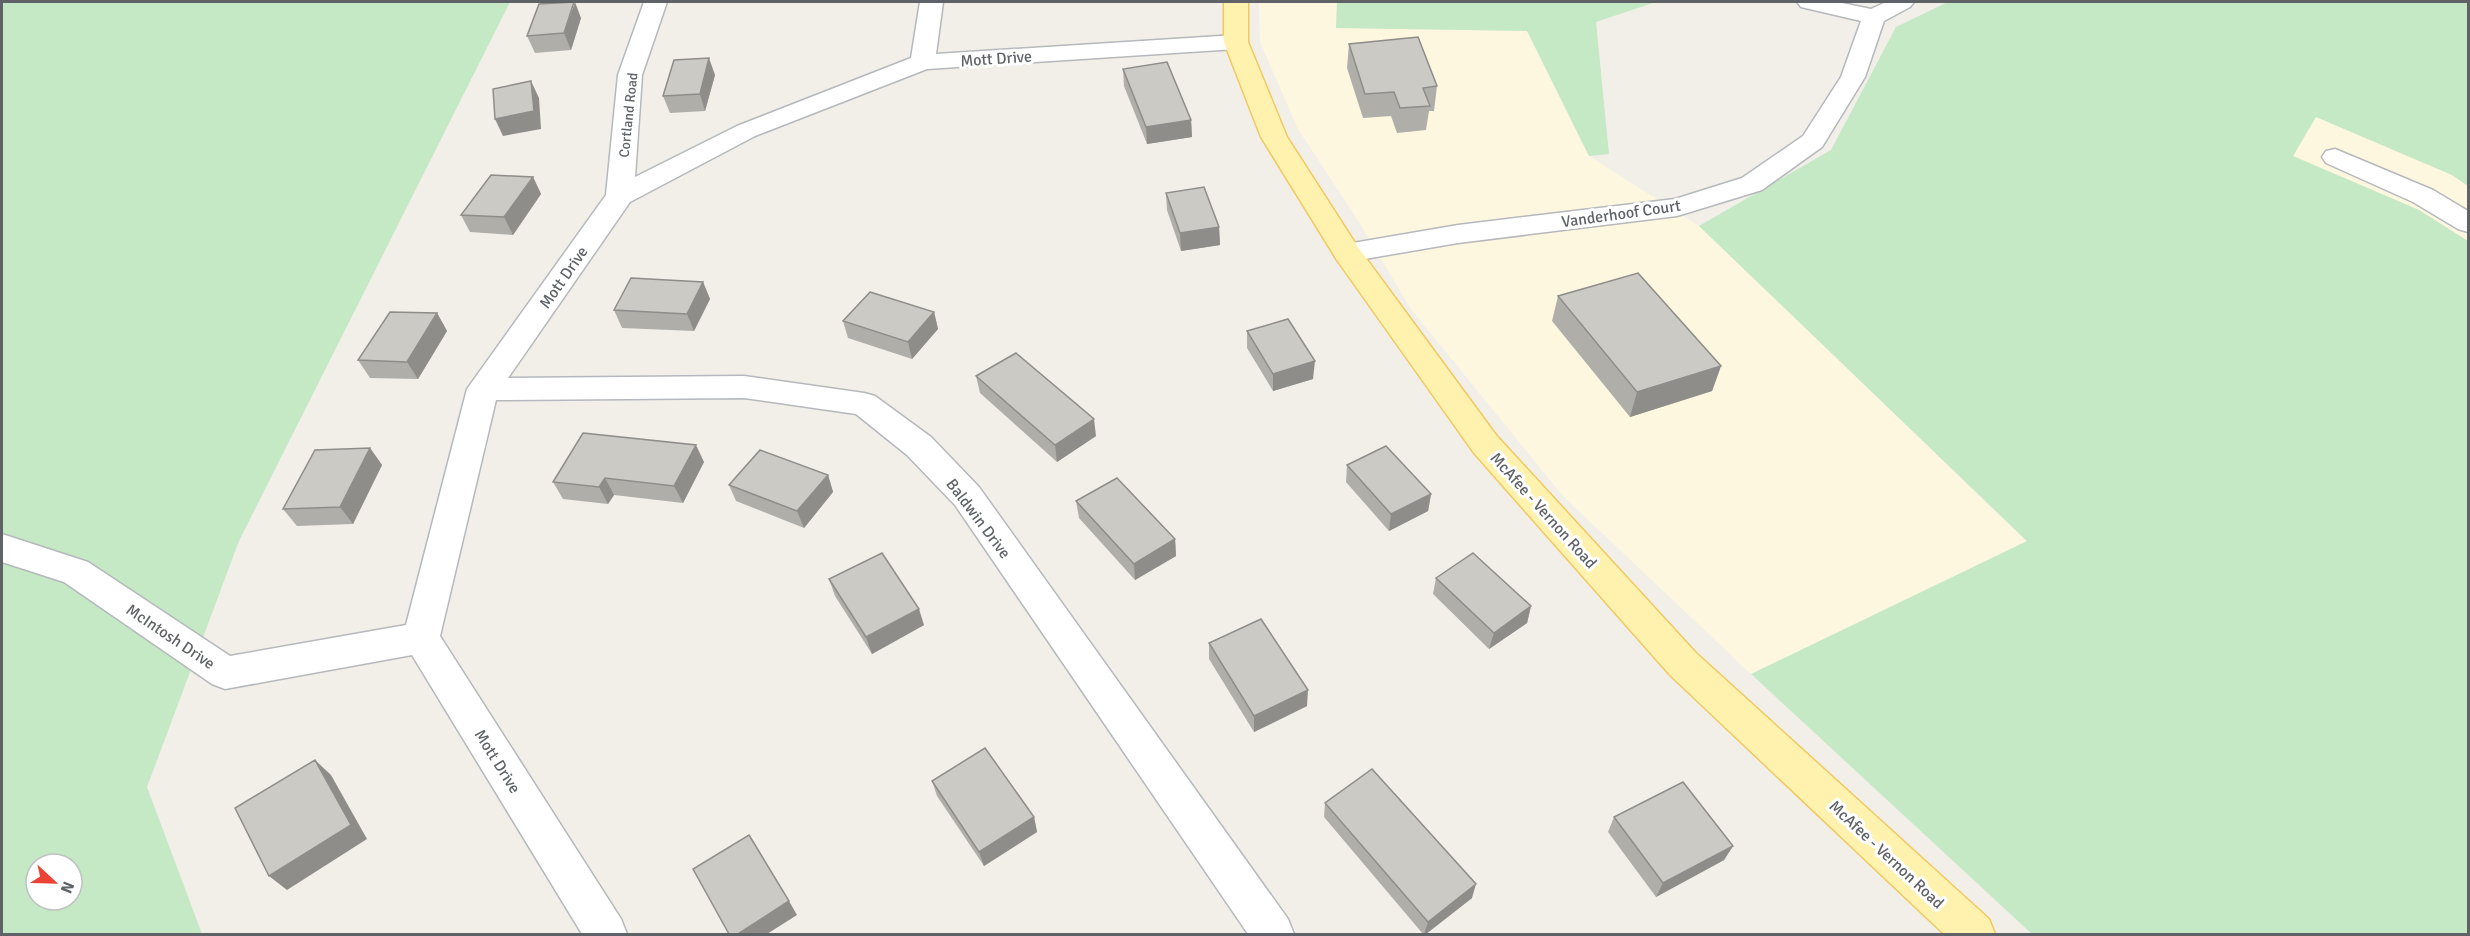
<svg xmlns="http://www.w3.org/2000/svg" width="2470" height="936" font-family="Signika,sans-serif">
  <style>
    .commercial { fill: #fef7e0 }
    .green { fill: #c5e8c5; fill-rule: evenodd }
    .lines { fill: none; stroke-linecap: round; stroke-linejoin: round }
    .minor-casing { stroke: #b5b8bc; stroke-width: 3 }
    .major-casing { stroke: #f2c960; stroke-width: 3 }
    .minor { fill: #fff; fill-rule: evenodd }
    .major { fill: #fff2af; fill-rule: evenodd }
    .wall { fill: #afaea9 }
    .shaded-wall { fill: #8f8d8a }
    .building { fill: #cccac5; stroke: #8f8d8a; stroke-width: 1.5 }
    .labels { text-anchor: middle; stroke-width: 6; stroke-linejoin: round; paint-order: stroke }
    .far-street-label { font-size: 14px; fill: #5f6368; stroke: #fff }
    .street-label { font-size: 16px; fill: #5f6368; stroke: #fff }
  </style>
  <rect width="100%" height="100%" fill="#f1efe8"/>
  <!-- commercial -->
  <g class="commercial">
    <path d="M 1259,2 L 1337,2 L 1336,28 L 1527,31 L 1589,156 L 1699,226 L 2027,542 L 1751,674 L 1563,496 L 1411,309 L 1357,219 L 1298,129 L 1260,42 Z"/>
    <path d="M 2316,117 L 2452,175 L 2468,186 L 2468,241 L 2419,210 L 2293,156 Z"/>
  </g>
  <!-- green -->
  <g class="green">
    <path d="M 2,2 L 510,2 L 239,541 L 147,787 L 202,934 L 2,934 ZM 36,864 L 72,864 L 72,900 L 36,900 Z"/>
    <path d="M 1337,2 L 1656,2 L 1596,22 L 1609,154 L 1589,156 L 1527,31 L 1336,28 Z"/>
    <path d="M 1948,2 L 2468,2 L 2468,186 L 2452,175 L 2316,117 L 2293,156 L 2419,210 L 2468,241 L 2468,934 L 2032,934 L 1751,674 L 2027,541 L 1699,226 L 1831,150 L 1896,27 Z"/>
  </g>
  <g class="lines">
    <!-- minor casing -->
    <g class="minor-casing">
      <g id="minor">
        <path d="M 644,2 L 667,2 L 642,75 L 635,177 L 737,126 L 911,58 L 920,2 L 943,2 L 936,54 L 1236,35 L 1244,37 L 1248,42 L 1244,47 L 1236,49 L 927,69 L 755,136 L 630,202 L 508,378 L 744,376 L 864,393 L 875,396 L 931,437 L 979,487 L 1288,919 L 1294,934 L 1248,934 L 955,505 L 907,455 L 856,414 L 744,398 L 496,400 L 440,636 L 621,919 L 627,934 L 582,934 L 412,655 L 225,689 L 212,684 L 64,582 L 2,562 L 2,534 L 88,562 L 230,656 L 406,625 L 467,389 L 606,195 L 618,75 Z"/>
        <path d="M 1797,2 L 1837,2 L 1871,9 L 1886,2 L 1914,2 L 1910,7 L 1884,21 L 1865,77 L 1822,147 L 1762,190 L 1677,216 L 1458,243 L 1347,262 L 1337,260 L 1333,253 L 1337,246 L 1347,244 L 1458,225 L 1675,199 L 1742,178 L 1803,136 L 1841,77 L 1861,21 L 1801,7 Z"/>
        <path d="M 2335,149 L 2433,190 L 2468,211 L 2468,232 L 2458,229 L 2413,202 L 2326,163 L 2322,157 L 2326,151 Z"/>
      </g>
    </g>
    <!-- major casing -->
    <g class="major-casing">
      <path id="major" d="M 1224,2 L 1248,2 L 1248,42 L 1287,137 L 1357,246 L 1496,435 L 1696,653 L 1989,919 L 1995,934 L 1944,934 L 1670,675 L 1474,453 L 1337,260 L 1261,137 L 1224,42 Z"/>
    </g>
    <!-- minor -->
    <use href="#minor" class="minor"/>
    <!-- major -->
    <use href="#major" class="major"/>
  </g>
  <!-- wall -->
  <g class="wall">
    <path d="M 581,18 L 571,50 L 535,53 L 527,36 Z"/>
    <path d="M 1349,44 L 1437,86 L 1434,111 L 1429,111 L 1426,130 L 1397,133 L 1391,116 L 1363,118 L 1347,68 Z"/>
    <path d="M 1123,69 L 1191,120 L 1192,137 L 1147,144 L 1124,86 Z"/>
    <path d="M 715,75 L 705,111 L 670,113 L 663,96 Z"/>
    <path d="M 533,177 L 541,194 L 513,235 L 470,232 L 461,215 Z"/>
    <path d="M 1166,193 L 1219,227 L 1220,245 L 1181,251 L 1167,210 Z"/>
    <path d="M 703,282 L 710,299 L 694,331 L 622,328 L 614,310 Z"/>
    <path d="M 1558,296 L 1721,366 L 1712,391 L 1630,417 L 1552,321 Z"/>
    <path d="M 934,312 L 938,329 L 912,359 L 848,338 L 843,321 Z"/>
    <path d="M 437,313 L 447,331 L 418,379 L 370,378 L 358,360 Z"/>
    <path d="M 1247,331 L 1313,379 L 1273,391 L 1247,348 Z"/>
    <path d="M 976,376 L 1096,436 L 1057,462 L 980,393 Z"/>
    <path d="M 370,448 L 382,465 L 353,524 L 297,526 L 283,509 Z"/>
    <path d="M 704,462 L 683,503 L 614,495 L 608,504 L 563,499 L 553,482 Z"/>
    <path d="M 1347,465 L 1431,494 L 1428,511 L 1389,531 L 1346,482 Z"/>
    <path d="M 828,475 L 833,492 L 804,528 L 736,501 L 729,485 Z"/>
    <path d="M 1076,501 L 1175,539 L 1176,556 L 1135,580 L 1079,518 Z"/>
    <path d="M 1436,578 L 1531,606 L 1527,623 L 1489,649 L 1433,594 Z"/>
    <path d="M 829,579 L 924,625 L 872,654 L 835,596 Z"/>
    <path d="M 1209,643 L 1307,706 L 1254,732 L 1209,659 Z"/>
    <path d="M 932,781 L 1034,817 L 1037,832 L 984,866 L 937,796 Z"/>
    <path d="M 1325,803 L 1472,898 L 1426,934 L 1423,934 L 1324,817 Z"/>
    <path d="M 1614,817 L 1733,846 L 1724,860 L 1656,897 L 1608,832 Z"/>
  </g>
  <!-- shaded-wall -->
  <g class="shaded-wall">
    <path d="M 575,2 L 581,18 L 571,50 L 564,33 Z"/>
    <path d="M 709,58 L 715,75 L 705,111 L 700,94 Z"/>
    <path d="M 531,81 L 539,98 L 541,129 L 503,136 L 495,119 Z"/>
    <path d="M 1191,120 L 1192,137 L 1147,144 L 1146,127 Z"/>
    <path d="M 533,177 L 541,194 L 513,235 L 504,217 Z"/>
    <path d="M 1219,227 L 1220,245 L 1181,251 L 1180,233 Z"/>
    <path d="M 703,282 L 710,299 L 694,331 L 687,314 Z"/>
    <path d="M 934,312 L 938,329 L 912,359 L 908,342 Z"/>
    <path d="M 437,313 L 447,331 L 418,379 L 407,362 Z"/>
    <path d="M 1315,361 L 1313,379 L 1273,391 L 1273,374 Z"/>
    <path d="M 1721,366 L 1712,391 L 1630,417 L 1637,392 Z"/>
    <path d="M 1094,419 L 1096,436 L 1057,462 L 1055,445 Z"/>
    <path d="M 696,445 L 704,462 L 683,503 L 674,486 Z"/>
    <path d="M 370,448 L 382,465 L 353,524 L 340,507 Z"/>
    <path d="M 828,475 L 833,492 L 804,528 L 797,511 Z"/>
    <path d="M 605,478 L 614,495 L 608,504 L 599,487 Z"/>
    <path d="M 1431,494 L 1428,511 L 1389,531 L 1391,514 Z"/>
    <path d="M 1175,539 L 1176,556 L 1135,580 L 1134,564 Z"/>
    <path d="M 1531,606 L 1527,623 L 1489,649 L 1494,633 Z"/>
    <path d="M 919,609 L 924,625 L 872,654 L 866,637 Z"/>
    <path d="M 1308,690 L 1307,706 L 1254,732 L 1254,716 Z"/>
    <path d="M 315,760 L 331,775 L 367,839 L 287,890 L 269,876 Z"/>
    <path d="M 1034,817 L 1037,832 L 984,866 L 979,852 Z"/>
    <path d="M 1733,846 L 1724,860 L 1656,897 L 1663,883 Z"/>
    <path d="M 1476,884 L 1472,898 L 1426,934 L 1424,934 L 1428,922 Z"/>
    <path d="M 789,901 L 797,915 L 767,934 L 738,934 Z"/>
  </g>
  <!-- building -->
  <g class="building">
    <path d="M 574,2 L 564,33 L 527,36 L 539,4 Z"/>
    <path d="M 1418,37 L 1437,86 L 1423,88 L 1430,106 L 1400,108 L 1394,92 L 1365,94 L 1349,44 Z"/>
    <path d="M 709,58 L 700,94 L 663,96 L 674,60 Z"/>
    <path d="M 1167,62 L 1191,120 L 1146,127 L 1123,69 Z"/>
    <path d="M 531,81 L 534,111 L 495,119 L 493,89 Z"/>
    <path d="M 491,175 L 533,177 L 504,217 L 461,215 Z"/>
    <path d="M 1204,187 L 1219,227 L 1180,233 L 1166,193 Z"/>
    <path d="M 1638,273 L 1721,366 L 1637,392 L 1558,296 Z"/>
    <path d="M 631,278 L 703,282 L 687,314 L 614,310 Z"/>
    <path d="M 870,292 L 934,312 L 908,342 L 843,321 Z"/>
    <path d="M 390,312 L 437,313 L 407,362 L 358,360 Z"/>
    <path d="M 1288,319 L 1315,361 L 1273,374 L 1247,331 Z"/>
    <path d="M 1016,353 L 1094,419 L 1055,445 L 976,376 Z"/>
    <path d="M 583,433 L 696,445 L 674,486 L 605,478 L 599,487 L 553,482 Z"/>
    <path d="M 1386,446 L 1431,494 L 1391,514 L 1347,465 Z"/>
    <path d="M 370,448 L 340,507 L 283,509 L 315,450 Z"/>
    <path d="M 760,450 L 828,475 L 797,511 L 729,485 Z"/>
    <path d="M 1117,478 L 1175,539 L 1134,564 L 1076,501 Z"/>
    <path d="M 882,553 L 919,609 L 866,637 L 829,579 Z"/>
    <path d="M 1473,553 L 1531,606 L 1494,633 L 1436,578 Z"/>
    <path d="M 1261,619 L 1308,690 L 1254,716 L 1209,643 Z"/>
    <path d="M 985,748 L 1034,817 L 979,852 L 932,781 Z"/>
    <path d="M 315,760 L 351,825 L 269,876 L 235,808 Z"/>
    <path d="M 1372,769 L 1476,884 L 1428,922 L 1325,803 Z"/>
    <path d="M 1683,782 L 1733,846 L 1663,883 L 1614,817 Z"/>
    <path d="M 749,835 L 789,901 L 738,934 L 729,934 L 693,869 Z"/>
  </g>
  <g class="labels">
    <!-- far-street labels -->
    <g class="far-street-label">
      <text transform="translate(628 115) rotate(-84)" y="5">Cortland Road</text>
    </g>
    <!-- street labels -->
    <g class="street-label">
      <text transform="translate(996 58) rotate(-4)" y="6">Mott Drive</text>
      <text transform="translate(1621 213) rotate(-8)" y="6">Vanderhoof Court</text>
      <text transform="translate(563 277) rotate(-55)" y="6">Mott Drive</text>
      <text transform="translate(1544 510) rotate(48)" y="6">McAfee - Vernon Road</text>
      <text transform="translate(979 518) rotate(53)" y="6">Baldwin Drive</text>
      <text transform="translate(171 636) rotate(34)" y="6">McIntosh Drive</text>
      <text transform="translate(498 761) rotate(58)" y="6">Mott Drive</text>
      <text transform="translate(1887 854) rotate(43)" y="6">McAfee - Vernon Road</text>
    </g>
  </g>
  <!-- border -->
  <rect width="2470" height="936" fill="none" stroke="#5f6368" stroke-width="6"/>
  <!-- north arrow -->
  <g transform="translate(54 882) rotate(112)"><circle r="28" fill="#ffffff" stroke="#bfc1c3" stroke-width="1.5"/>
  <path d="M0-4.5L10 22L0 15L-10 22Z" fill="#ea4335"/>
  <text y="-9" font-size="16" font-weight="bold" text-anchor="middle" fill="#5f6368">N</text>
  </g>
</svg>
